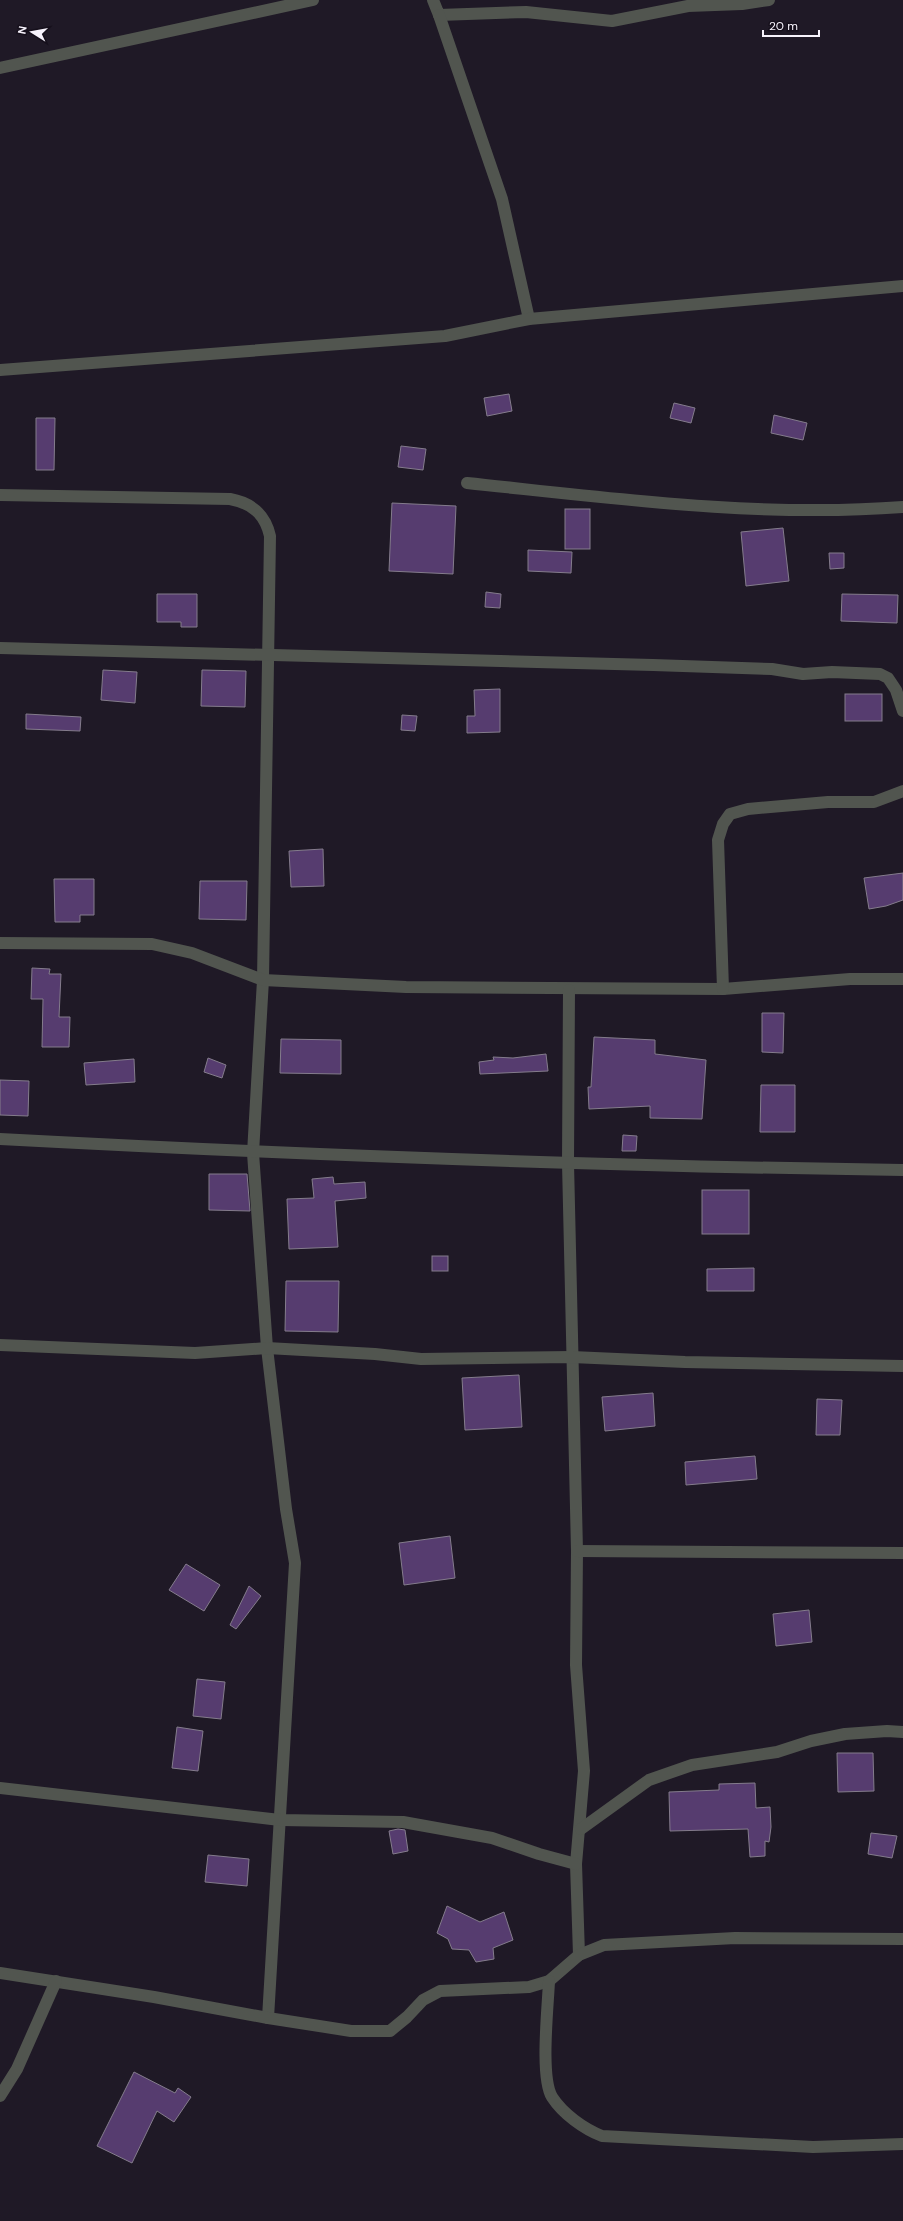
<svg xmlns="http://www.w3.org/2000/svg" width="903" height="2221" font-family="'DM Sans',sans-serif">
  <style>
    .building { fill: #563c6f; stroke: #847c8c }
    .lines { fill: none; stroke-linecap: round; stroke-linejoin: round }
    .minor { stroke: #51554f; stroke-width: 12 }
  </style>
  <rect width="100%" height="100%" fill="#1f1926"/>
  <!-- building -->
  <g class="building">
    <path d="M 509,394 L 512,411 L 487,416 L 484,398 Z"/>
    <path d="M 674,403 L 695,408 L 691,423 L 670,418 Z"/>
    <path d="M 774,415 L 807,423 L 803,440 L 771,433 Z"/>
    <path d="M 36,418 L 55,418 L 54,470 L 36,470 Z"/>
    <path d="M 401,446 L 426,449 L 423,470 L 398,467 Z"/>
    <path d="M 392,503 L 456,506 L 453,574 L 389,571 Z"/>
    <rect x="565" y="509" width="25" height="40"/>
    <path d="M 783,528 L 789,581 L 746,586 L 741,532 Z"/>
    <path d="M 528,550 L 572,552 L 571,573 L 528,571 Z"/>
    <path d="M 829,553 L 844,553 L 844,568 L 830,569 Z"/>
    <path d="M 486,592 L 501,594 L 500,608 L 485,607 Z"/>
    <path d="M 157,594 L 197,594 L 197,627 L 181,627 L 181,622 L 157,622 Z"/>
    <path d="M 842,594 L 898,595 L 897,623 L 841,621 Z"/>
    <path d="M 103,670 L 137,672 L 135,703 L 101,700 Z"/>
    <path d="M 202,670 L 246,671 L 245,707 L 201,706 Z"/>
    <path d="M 500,689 L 500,732 L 467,733 L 467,716 L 475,716 L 474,690 Z"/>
    <rect x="845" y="694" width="37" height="27"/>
    <path d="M 26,714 L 81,717 L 80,731 L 26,729 Z"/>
    <path d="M 402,715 L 417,716 L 415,731 L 401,730 Z"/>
    <path d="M 323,849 L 324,886 L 291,887 L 289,851 Z"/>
    <path d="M 903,873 L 903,900 L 886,906 L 869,909 L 864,878 Z"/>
    <path d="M 54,879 L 94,879 L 94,915 L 80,915 L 80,922 L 55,922 Z"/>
    <path d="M 200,881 L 247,881 L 246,920 L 199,919 Z"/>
    <path d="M 32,968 L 50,969 L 49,974 L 61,974 L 59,1017 L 70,1017 L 69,1047 L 42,1047 L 43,999 L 31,999 Z"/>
    <path d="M 762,1013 L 784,1013 L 783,1053 L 762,1052 Z"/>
    <path d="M 594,1037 L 655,1040 L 655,1054 L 706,1060 L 702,1119 L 650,1118 L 650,1106 L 589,1109 L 588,1087 L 591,1087 Z"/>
    <path d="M 281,1039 L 341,1040 L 341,1074 L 280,1073 Z"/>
    <path d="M 546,1054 L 548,1071 L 480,1074 L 479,1062 L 494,1060 L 493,1057 L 513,1058 Z"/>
    <path d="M 208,1058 L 226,1065 L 222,1078 L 204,1072 Z"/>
    <path d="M 134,1059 L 135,1082 L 86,1085 L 84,1063 Z"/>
    <path d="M 0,1080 L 29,1081 L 28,1116 L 0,1115 Z"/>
    <path d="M 761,1085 L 795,1085 L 795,1132 L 760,1132 Z"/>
    <path d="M 623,1135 L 637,1136 L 636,1151 L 622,1151 Z"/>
    <path d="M 209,1174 L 247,1174 L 250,1211 L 209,1210 Z"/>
    <path d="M 333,1177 L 334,1184 L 365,1182 L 366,1198 L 335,1201 L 338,1247 L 289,1249 L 287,1199 L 314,1198 L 312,1179 Z"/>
    <rect x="702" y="1190" width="47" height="44"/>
    <rect x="432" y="1256" width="16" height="15"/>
    <path d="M 754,1268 L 754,1291 L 707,1291 L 707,1269 Z"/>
    <path d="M 286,1281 L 339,1281 L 338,1332 L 285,1331 Z"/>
    <path d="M 519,1375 L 522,1427 L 465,1430 L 462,1378 Z"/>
    <path d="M 653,1393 L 655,1426 L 605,1431 L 602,1397 Z"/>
    <path d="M 817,1399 L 842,1400 L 840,1435 L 816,1435 Z"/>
    <path d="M 755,1456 L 757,1479 L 686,1485 L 685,1462 Z"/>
    <path d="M 450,1536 L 455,1578 L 404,1585 L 399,1543 Z"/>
    <path d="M 186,1564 L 220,1585 L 204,1611 L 169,1590 Z"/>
    <path d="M 249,1586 L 261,1596 L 236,1629 L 230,1625 Z"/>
    <path d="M 809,1610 L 812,1642 L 776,1646 L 773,1614 Z"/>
    <path d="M 197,1679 L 225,1682 L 221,1719 L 193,1716 Z"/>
    <path d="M 177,1727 L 203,1731 L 198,1771 L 172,1768 Z"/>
    <path d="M 837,1753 L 873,1753 L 874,1791 L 838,1792 Z"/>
    <path d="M 755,1783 L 756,1808 L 770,1807 L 771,1827 L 769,1842 L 765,1841 L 765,1856 L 750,1857 L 748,1829 L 670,1831 L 669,1792 L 719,1790 L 719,1784 Z"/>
    <path d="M 398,1829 L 405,1830 L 408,1851 L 393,1854 L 389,1831 Z"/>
    <path d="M 871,1833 L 897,1836 L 892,1858 L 868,1854 Z"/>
    <path d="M 208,1855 L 249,1859 L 247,1886 L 205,1882 Z"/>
    <path d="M 447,1906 L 480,1922 L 504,1912 L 513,1940 L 493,1948 L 494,1959 L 476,1962 L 469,1950 L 452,1949 L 448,1939 L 437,1933 Z"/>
    <path d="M 134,2072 L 175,2093 L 178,2088 L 191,2097 L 174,2122 L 157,2111 L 132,2163 L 97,2146 Z"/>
  </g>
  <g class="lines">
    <!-- minor -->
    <g class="minor">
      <path d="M 433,0 L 439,15 L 526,12 L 612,21 L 688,6 L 742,4 L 769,0"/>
      <path d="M 439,15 L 502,199 L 529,319"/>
      <path d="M 0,68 L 313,0"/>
      <path d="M 0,370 L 445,336 L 529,319 L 903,286"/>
      <path d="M 467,483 C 611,498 758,518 903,507"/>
      <path d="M 0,495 L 230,499 C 252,503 265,514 270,536 L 263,980 L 253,1153 L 267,1348 L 286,1509 L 295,1563 L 268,2018"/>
      <path d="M 0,648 L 653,665 L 772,669 L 803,674 L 832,672 L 880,674 L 888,678 L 896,690 L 903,711"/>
      <path d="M 0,943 L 152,944 L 192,953 L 263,980 L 406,987 L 723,989 L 850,979 L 903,979"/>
      <path d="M 723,989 L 718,840 L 723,824 L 730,814 L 748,809 L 828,802 L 874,802 L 903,791"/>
      <path d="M 569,990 L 568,1163 L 577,1551 L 576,1665 L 584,1771 L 576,1864 L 579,1955"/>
      <path d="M 0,1139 C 301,1155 602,1166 903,1170"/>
      <path d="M 0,1345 L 195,1353 L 267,1348 L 375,1354 L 421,1359 L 572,1357 L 685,1362 L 903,1366"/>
      <path d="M 577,1551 L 903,1553"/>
      <path d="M 0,1788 L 280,1820 L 403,1822 L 492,1838 L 539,1854 L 576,1864"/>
      <path d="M 581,1829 L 649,1780 L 692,1765 L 777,1752 L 811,1741 L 845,1734 L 887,1731 L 903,1732"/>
      <path d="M 0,1973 L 154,1997 L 268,2018 L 351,2031 L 390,2031 L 407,2017 L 423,2000 L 440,1991 L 529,1987 L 549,1981 L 579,1955 L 604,1945 L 735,1938 L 903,1939"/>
      <path d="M 549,1981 C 548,2007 540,2077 552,2097 C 563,2114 584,2129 602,2136 L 813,2147 L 903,2144"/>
      <path d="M 0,2096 L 17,2069 L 56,1981"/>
    </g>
  </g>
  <!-- north arrow -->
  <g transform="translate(32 32) rotate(281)" stroke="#16101c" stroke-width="3" paint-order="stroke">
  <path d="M0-3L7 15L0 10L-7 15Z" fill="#f7f3fc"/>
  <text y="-6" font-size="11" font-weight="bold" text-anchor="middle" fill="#f7f3fc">N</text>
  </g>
  <!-- scale -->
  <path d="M763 30v6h56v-6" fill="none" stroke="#f7f3fc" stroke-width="2"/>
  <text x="769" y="30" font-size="12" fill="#f7f3fc" stroke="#16101c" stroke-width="3" paint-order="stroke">20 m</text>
</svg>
